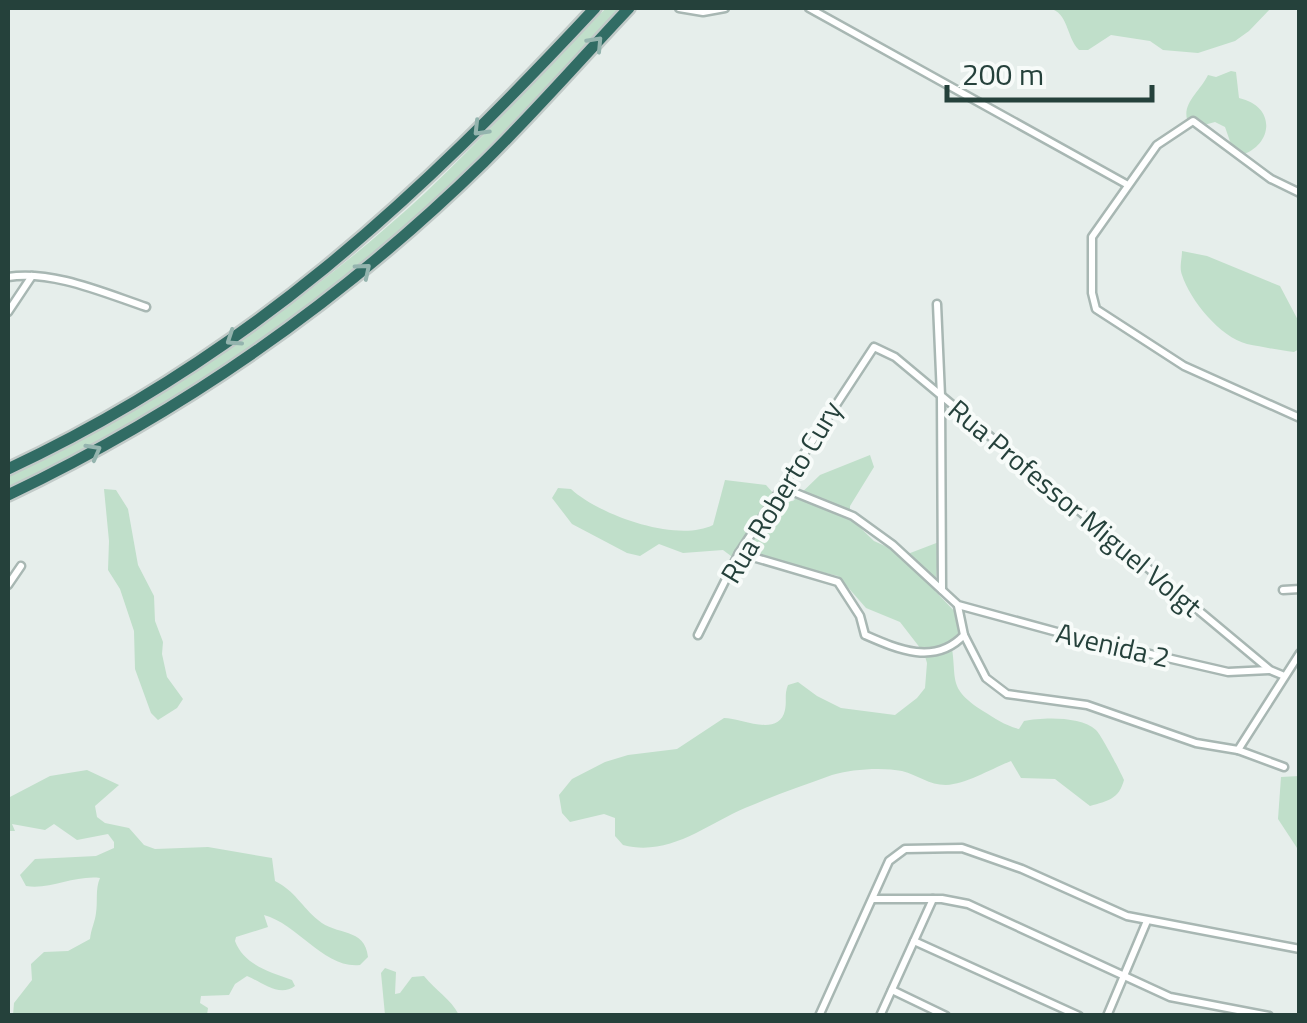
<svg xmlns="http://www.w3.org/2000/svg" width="1307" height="1023" font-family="'Titillium Web',sans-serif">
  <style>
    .green { fill: #c0dfca }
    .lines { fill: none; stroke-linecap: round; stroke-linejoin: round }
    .minor-casing { stroke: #a8b7b3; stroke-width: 11 }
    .motorway-casing { stroke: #c2cac8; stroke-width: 16 }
    .minor { stroke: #fff; stroke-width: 6 }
    .motorway { stroke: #316c64; stroke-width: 11 }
    .oneway { stroke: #94b4ae }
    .labels { text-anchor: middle; stroke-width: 8; stroke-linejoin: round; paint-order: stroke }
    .street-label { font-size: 28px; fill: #25413b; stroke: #f7fbf9 }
  </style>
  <rect width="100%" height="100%" fill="#e6eeeb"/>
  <!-- green -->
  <g class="green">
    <path d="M 606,8 L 620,8 C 554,78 489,150 418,215 C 295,326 157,417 8,488 L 8,476 C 160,401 301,308 426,192 C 488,133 546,69 606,8 Z"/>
    <path d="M 1049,8 L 1271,8 L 1249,31 L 1235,41 L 1198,53 L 1163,50 L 1150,41 L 1111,35 L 1088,50 L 1079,50 C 1066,37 1069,13 1049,8 Z"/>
    <path d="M 1231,71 L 1236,72 L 1239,98 C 1278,107 1272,146 1241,155 L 1233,150 L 1225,127 L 1215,122 L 1204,125 L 1189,124 C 1179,105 1200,92 1208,75 L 1216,77 Z"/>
    <path d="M 1182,251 L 1207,256 L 1280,286 L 1299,322 L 1299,349 L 1294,352 C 1279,350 1262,347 1247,344 C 1220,337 1190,300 1182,275 C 1179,267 1182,259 1182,251 Z"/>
    <path d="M 870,455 L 874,467 L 850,506 L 850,518 L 874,541 L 905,555 L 939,542 L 935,591 L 962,619 L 966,631 L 951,642 C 958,680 946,687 983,711 C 996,719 1004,725 1019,729 L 1024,721 C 1043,717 1081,716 1096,730 C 1102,736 1120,771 1124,780 C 1119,799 1108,801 1090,806 L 1055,779 L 1021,778 L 1011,761 C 991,769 966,784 946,785 C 929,785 918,775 902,771 C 883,767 851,769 832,775 C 804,785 773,796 745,808 C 706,825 669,857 623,845 L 615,836 L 615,818 L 604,814 L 570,822 L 562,813 L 559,795 L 572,779 L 605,762 L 628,755 L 677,749 L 724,718 C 741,718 779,738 785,710 C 787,700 784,695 788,685 L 798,682 L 817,696 L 841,708 L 895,715 L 917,698 L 925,688 L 927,663 L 924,653 L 900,622 L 866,608 L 838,576 L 779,562 L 731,556 L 723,550 L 683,553 L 659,544 L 640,556 L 627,553 L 572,524 L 552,498 L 558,488 L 571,489 C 599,515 677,543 713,525 L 725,480 L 766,485 L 781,502 L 793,501 L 820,475 Z"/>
    <path d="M 104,489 L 116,490 L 128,509 L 138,565 L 154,596 L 155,621 L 163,642 L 162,654 L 167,677 L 183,699 L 177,708 L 158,720 L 151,713 L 135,669 L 134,631 L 120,589 L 108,570 L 109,541 Z"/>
    <path d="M 87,770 L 119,785 L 95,806 L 97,817 L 105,823 L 129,828 L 144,845 L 155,849 L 208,847 L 272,858 L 275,881 C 295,891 302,907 318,920 C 336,936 365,927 368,957 L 360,965 C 324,969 298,924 264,915 L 268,927 L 236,937 L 235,941 C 244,965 270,972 292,980 L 295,986 C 279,998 262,982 247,976 L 235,984 L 229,995 L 201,996 L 200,1003 L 208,1008 L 207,1015 L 13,1015 L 14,1003 L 32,980 L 31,964 L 44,952 L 68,951 L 90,939 C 91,929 95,922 96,913 C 98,901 95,889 100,878 C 75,875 50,890 26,886 L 20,875 L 35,859 L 96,856 L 114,848 L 114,842 L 108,834 L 77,840 L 54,824 L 45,830 L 12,824 L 15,831 L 8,831 L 8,798 L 50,776 Z"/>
    <path d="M 1299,776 L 1300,776 L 1299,851 L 1278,819 L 1281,777 Z"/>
    <path d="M 385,968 L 396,972 L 395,994 L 400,993 L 412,977 L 424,976 C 436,991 450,998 459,1015 L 385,1015 L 381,973 Z"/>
  </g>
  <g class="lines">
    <!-- minor casing -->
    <g class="minor-casing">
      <g id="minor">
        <path d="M 679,8 L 703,12 L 725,8"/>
        <path d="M 809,8 L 1128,185"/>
        <path d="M 1300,193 L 1271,179 L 1193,121 L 1157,145 L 1092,237 L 1092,293 L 1096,309 L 1184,366 L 1300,418"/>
        <path d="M 8,277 C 53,270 104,293 146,307"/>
        <path d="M 937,304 L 941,396 L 942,590"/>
        <path d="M 8,312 L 32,276"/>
        <path d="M 781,487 L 853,516 L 893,545 L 958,605 L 1068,635 L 1228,672 L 1269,670"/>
        <path d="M 739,553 L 838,582 L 860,616 L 865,635 C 897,649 935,666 964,635 L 958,606"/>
        <path d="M 8,585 L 21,566"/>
        <path d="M 1283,590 L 1300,589"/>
        <path d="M 698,635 L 739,553 L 874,347 L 895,357 L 1270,670 L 1282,675"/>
        <path d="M 964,635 L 986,678 L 1007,694 L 1087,705 L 1196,743 L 1238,750 L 1284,767"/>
        <path d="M 1238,750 L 1300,653"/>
        <path d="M 873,899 L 942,899 L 968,904 L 1170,997 L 1269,1016"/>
        <path d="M 914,941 L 1079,1016"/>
        <path d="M 892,990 L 946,1016"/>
        <path d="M 819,1016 L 889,861 L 905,849 L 962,848 L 1022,869 L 1127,916 L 1300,949"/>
        <path d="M 880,1016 L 933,899"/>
        <path d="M 1107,1016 L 1147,921"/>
      </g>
    </g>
    <!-- motorway casing -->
    <g class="motorway-casing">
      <g id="motorway">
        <path d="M 8,469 C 248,357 417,199 595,8"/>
        <path d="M 8,495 C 184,411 344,299 484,162 C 534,113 581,59 629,8"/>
      </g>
    </g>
    <!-- minor -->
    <use href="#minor" class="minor"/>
    <!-- motorway -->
    <use href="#motorway" class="motorway"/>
  </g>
  <!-- one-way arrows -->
  <defs><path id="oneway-chevron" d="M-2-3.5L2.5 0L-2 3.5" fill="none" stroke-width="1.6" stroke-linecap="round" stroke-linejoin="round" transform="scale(2.5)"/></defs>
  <g class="oneway">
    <use href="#oneway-chevron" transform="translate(596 43) rotate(-47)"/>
    <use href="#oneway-chevron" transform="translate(480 129) rotate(134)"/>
    <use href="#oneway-chevron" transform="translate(364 270) rotate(-40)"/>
    <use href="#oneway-chevron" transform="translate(233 339) rotate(146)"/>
    <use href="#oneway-chevron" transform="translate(94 451) rotate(-29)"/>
  </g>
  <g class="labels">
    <!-- street labels -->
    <g class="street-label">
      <text transform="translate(781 492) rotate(-59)" y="10">Rua Roberto Cury</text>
      <text transform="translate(1075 508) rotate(40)" y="10">Rua Professor Miguel Volgt</text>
      <text transform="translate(1113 645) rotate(13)" y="10">Avenida 2</text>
    </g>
  </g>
  <!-- border -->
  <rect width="1307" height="1023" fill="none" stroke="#25413b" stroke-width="20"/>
  <!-- scale -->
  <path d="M947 85v15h205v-15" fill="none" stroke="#25413b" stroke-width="5"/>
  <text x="962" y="85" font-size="30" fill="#25413b" stroke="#f7fbf9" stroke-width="8" paint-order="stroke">200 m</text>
</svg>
